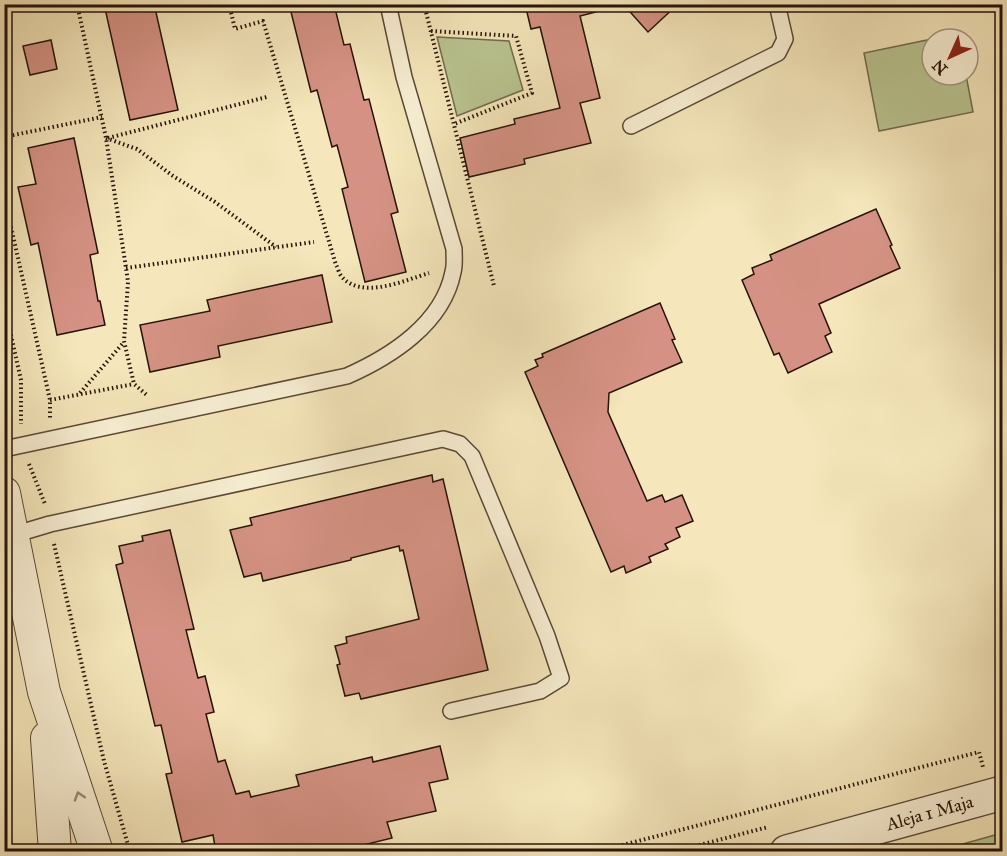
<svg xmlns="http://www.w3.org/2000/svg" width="1007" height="856" font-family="'IM FELL Great Primer',serif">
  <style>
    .green { fill: #bac591; stroke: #706c4d; stroke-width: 1.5 }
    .building { fill: #d59284; stroke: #271309; stroke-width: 1.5 }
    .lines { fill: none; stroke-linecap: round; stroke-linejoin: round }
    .service-casing { stroke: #5a4836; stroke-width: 18 }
    .minor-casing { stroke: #5a4836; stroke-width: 34 }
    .tertiary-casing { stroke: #5a4836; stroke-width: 36 }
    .path { stroke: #271309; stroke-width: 4; stroke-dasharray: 1.5 3; stroke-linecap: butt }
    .service { stroke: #f8efd3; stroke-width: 15 }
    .minor { stroke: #f8efd3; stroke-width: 32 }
    .tertiary { stroke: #f8efd3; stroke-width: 33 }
    .oneway { stroke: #9a8c78 }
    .labels { text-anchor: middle; stroke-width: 5; stroke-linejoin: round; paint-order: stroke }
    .street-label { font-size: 18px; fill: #271309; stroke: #f8efd3 }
  </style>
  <rect width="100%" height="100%" fill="#f5e7bb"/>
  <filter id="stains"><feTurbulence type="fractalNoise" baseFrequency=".00333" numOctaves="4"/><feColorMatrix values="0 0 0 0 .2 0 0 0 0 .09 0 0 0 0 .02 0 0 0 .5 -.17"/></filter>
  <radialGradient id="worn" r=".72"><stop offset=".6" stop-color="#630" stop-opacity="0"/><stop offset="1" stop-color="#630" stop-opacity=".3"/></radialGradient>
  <!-- green -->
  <g class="green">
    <path d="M 437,37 L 509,41 L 523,90 L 457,116 Z"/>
    <path d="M 932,39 L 932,75 L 966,75 L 973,112 L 879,131 L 864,53 Z"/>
    <path d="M 1002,833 L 1002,851 L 938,851 Z"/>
  </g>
  <!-- building -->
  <g class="building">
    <path d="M 104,4 L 150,4 L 151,9 L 155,8 L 178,110 L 130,120 Z"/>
    <path d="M 289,4 L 334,4 L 344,45 L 350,44 L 364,100 L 369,99 L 398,212 L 391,214 L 406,272 L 365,282 L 342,189 L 348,187 L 337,145 L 332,147 L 317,90 L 311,92 Z"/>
    <path d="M 525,4 L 595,4 L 596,12 L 580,16 L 600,98 L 580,103 L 591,143 L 524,159 L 525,164 L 469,177 L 460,138 L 515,124 L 514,119 L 560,108 L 540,27 L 531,29 Z"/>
    <path d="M 623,4 L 678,4 L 648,32 Z"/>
    <path d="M 51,40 L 57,69 L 30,75 L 23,46 Z"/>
    <path d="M 74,138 L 98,253 L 90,255 L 98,301 L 100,301 L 105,325 L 57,335 L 38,243 L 31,245 L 18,187 L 36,184 L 28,148 Z"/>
    <path d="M 876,209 L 892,245 L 890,246 L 900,268 L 819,304 L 831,333 L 825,336 L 832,352 L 788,373 L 779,353 L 774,355 L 742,280 L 754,274 L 752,268 L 772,260 L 770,255 Z"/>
    <path d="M 322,275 L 332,322 L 218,346 L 220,357 L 150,372 L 140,325 L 210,311 L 207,300 Z"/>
    <path d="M 660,303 L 675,339 L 672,340 L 682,362 L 609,393 L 608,412 L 647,501 L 662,495 L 665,502 L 682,495 L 693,521 L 676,528 L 680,537 L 665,544 L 668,549 L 649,557 L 651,562 L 626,573 L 624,566 L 611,572 L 525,372 L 538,366 L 535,360 L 543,357 L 542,354 Z"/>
    <path d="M 432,475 L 433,482 L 443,479 L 488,670 L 361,699 L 359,693 L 345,696 L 337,665 L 340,664 L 335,646 L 347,643 L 346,637 L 419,619 L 403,550 L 400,551 L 399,546 L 351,558 L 351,560 L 263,581 L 261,573 L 244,577 L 230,530 L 252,525 L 250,518 Z"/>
    <path d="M 170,530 L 194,629 L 186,630 L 198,678 L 205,676 L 214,712 L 206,714 L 218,762 L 225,760 L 236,794 L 249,791 L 251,797 L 299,786 L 296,775 L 372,757 L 373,762 L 440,746 L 448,779 L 429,783 L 436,811 L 387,822 L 392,838 L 335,852 L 216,852 L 213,835 L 182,842 L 166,774 L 172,773 L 161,725 L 155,726 L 116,565 L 123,563 L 119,546 L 143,541 L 142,536 Z"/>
  </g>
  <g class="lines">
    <!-- service casing -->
    <g class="service-casing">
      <g id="service">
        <path d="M 631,126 L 778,53 L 785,39 L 777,4"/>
        <path d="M 4,449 L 347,376 C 390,357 443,324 453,272 C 455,265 454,257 454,249 L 404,77 L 388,4"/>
        <path d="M 13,535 L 50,524 L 443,439 L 460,444 L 472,456 L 547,636 L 561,678 L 540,691 L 451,711"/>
      </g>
    </g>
    <!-- minor casing -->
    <g class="minor-casing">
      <g id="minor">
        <path d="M 4,493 L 44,692 L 97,852"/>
        <path d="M 47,738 L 55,852"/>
      </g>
    </g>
    <!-- tertiary casing -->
    <g class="tertiary-casing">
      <g id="tertiary">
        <path id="s1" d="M 787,852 L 1002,793"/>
      </g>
    </g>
    <!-- path -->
    <g class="path">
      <path d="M 77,4 L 106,138 L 126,268 L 128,282 L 124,341 L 134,384 L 148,396"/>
      <path d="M 229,4 L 235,29 L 263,21 L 336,265 C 338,268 339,274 342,277 C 362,300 406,280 429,273"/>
      <path d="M 424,4 L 494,286"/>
      <path d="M 431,31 L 516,36 L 532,93 L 454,124"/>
      <path d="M 4,137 L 102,117"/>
      <path d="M 106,138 L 137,149 L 173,176 L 215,202 L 276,247"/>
      <path d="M 108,138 L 267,97"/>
      <path d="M 4,196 L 50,400 L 50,419"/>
      <path d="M 126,268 L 314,242"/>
      <path d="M 4,304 L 21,380 L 21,424"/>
      <path d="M 80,393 L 124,342"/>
      <path d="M 50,400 L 134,384"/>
      <path d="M 29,464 L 45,504"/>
      <path d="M 54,544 L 104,761 L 130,852"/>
      <path d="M 596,852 L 979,752 L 983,767"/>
      <path d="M 673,852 L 768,827"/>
    </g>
    <!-- service -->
    <use href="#service" class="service"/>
    <!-- minor -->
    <use href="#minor" class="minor"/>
    <!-- tertiary -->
    <use href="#tertiary" class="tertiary"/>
  </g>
  <!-- one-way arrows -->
  <defs><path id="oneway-chevron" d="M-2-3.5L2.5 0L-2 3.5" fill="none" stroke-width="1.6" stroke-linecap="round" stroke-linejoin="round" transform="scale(1.5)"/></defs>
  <use class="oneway" href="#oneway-chevron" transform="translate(79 796) rotate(-108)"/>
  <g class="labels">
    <!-- street labels -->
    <g class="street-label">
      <text dy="6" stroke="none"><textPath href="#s1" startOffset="148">Aleja 1 Maja</textPath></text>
    </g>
  </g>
  <!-- margin -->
  <rect width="1007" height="856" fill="none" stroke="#f5e7bb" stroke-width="24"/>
  <rect x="6" y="6" width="995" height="844" fill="none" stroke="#271309" stroke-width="3"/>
  <rect x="12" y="12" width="983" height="832" fill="none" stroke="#271309" stroke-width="1.5"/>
  <!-- north arrow -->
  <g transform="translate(950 57) rotate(225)"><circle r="28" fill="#f8efd3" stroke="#a49782" stroke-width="1.5"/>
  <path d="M0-4.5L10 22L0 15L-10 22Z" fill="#8f2418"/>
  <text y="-9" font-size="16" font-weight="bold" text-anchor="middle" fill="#271309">N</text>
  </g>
  <rect width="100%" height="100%" filter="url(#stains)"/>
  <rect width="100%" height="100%" fill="url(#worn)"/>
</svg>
